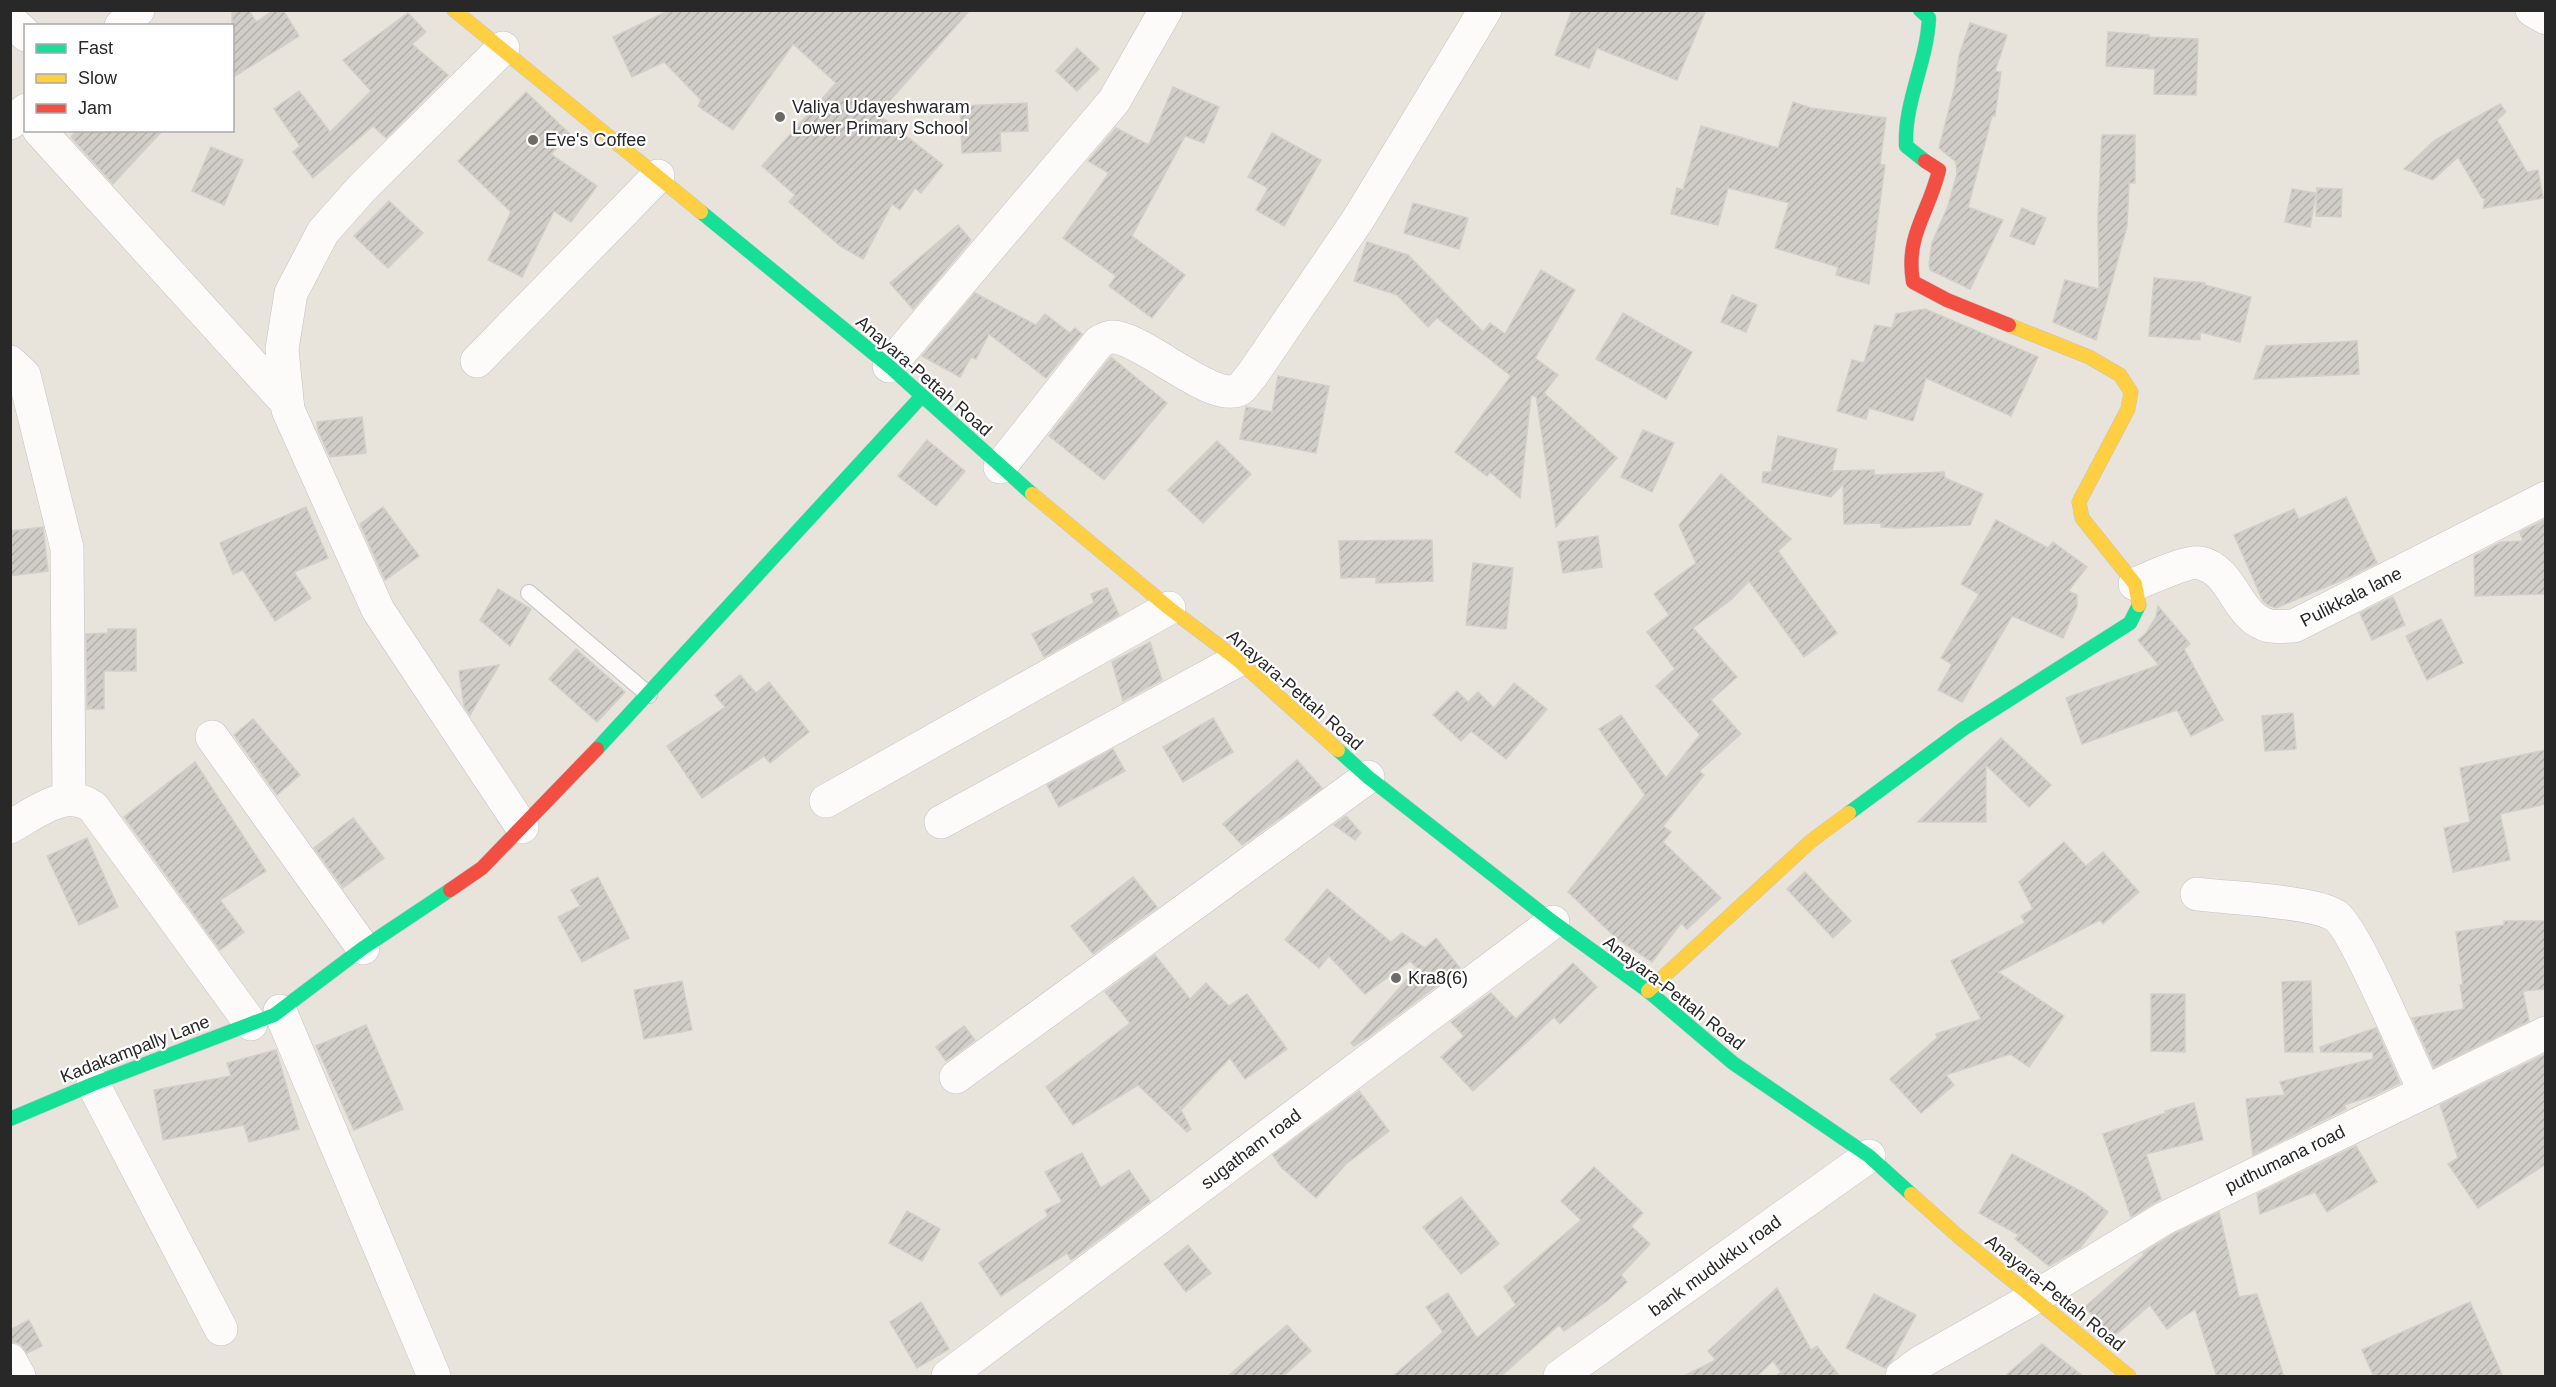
<svg xmlns="http://www.w3.org/2000/svg" width="2556" height="1387" font-family="Arial,sans-serif">
  <style>
    .building { fill: url(#building-hatch); stroke: #d2cfc9; stroke-width: 1.5 }
    .lines { fill: none; stroke-linecap: round; stroke-linejoin: round }
    .lane-casing { stroke: #c4c3c3; stroke-width: 18 }
    .street-casing { stroke: #c4c3c3; stroke-width: 34 }
    .fast-casing { stroke: #c4c3c3; stroke-width: 15 }
    .slow-casing { stroke: #c4c3c3; stroke-width: 15 }
    .jam-casing { stroke: #c4c3c3; stroke-width: 15 }
    .lane { stroke: #fcfbfa; stroke-width: 16 }
    .street { stroke: #fcfbfa; stroke-width: 33 }
    .fast { stroke: #16e098; stroke-width: 14 }
    .slow { stroke: #ffcf43; stroke-width: 14 }
    .jam { stroke: #f24e42; stroke-width: 14 }
    .poi-dot { fill: #6b6a67; stroke: #fff; stroke-width: 2 }
    .labels { text-anchor: middle; stroke-width: 4.5; stroke-linejoin: round; paint-order: stroke }
    .poi-label { font-size: 18px; fill: #282828; stroke: #fff; text-anchor: start }
    .street-label { font-size: 18px; fill: #282828; stroke: #fff }
  </style>
  <defs>
    <pattern id="building-hatch" width="6" height="6" patternUnits="userSpaceOnUse" patternTransform="scale(1.5)"><rect width="6" height="6" fill="#d0cdc8"/><path d="M-1 1l2-2M0 6l6-6M5 7l2-2" fill="none" stroke="#b3b0ac"/></pattern>
  </defs>
  <rect width="100%" height="100%" fill="#e8e4dc"/>
  <!-- building -->
  <g class="building">
    <path d="M 232,10 L 249,10 L 256,22 L 274,10 L 283,10 L 299,36 L 232,78 Z"/>
    <path d="M 670,10 L 970,10 L 878,114 L 943,165 L 921,193 L 915,188 L 900,210 L 892,204 L 863,259 L 840,246 L 789,202 L 795,195 L 762,166 L 836,83 L 793,44 L 733,130 L 698,106 L 701,100 L 664,62 L 632,77 L 613,37 Z"/>
    <path d="M 1572,10 L 1706,10 L 1677,80 L 1597,48 L 1589,68 L 1555,55 Z"/>
    <path d="M 408,13 L 426,32 L 412,44 L 448,75 L 386,138 L 373,126 L 313,178 L 293,152 L 300,146 L 274,109 L 299,91 L 330,132 L 371,91 L 343,60 Z"/>
    <path d="M 1970,23 L 2007,35 L 1995,71 L 2001,72 L 1995,116 L 1992,116 L 1968,207 L 2003,220 L 1970,289 L 1930,270 L 1929,264 L 1932,243 L 1948,206 L 1957,174 L 1956,162 L 1939,148 L 1955,86 L 1959,56 Z"/>
    <path d="M 2108,32 L 2149,35 L 2149,37 L 2198,39 L 2196,95 L 2154,94 L 2155,69 L 2106,66 Z"/>
    <path d="M 1077,48 L 1099,69 L 1077,91 L 1056,71 Z"/>
    <path d="M 1173,87 L 1219,107 L 1204,143 L 1185,136 L 1132,236 L 1185,275 L 1152,318 L 1109,286 L 1116,276 L 1063,238 L 1109,173 L 1088,161 L 1116,128 L 1149,145 Z"/>
    <path d="M 526,92 L 571,135 L 551,154 L 597,186 L 571,222 L 554,211 L 522,277 L 488,260 L 511,212 L 458,161 Z"/>
    <path d="M 1793,102 L 1811,108 L 1886,118 L 1880,164 L 1885,165 L 1869,284 L 1836,275 L 1838,267 L 1775,248 L 1789,203 L 1728,188 L 1718,225 L 1671,214 L 1677,188 L 1683,190 L 1701,126 L 1778,148 Z"/>
    <path d="M 1027,103 L 1028,131 L 1000,132 L 1001,151 L 962,153 L 960,106 Z"/>
    <path d="M 2500,104 L 2506,112 L 2497,120 L 2527,172 L 2538,170 L 2543,198 L 2483,208 L 2485,199 L 2482,198 L 2458,157 L 2433,180 L 2404,169 L 2435,140 Z"/>
    <path d="M 77,130 L 163,130 L 113,184 L 71,137 Z"/>
    <path d="M 1272,133 L 1321,160 L 1284,226 L 1256,210 L 1268,188 L 1248,177 Z"/>
    <path d="M 2102,135 L 2135,135 L 2135,183 L 2129,183 L 2127,226 L 2096,340 L 2053,322 L 2065,280 L 2099,289 L 2098,216 Z"/>
    <path d="M 211,147 L 243,160 L 224,205 L 192,191 Z"/>
    <path d="M 2317,188 L 2342,189 L 2341,217 L 2316,216 Z"/>
    <path d="M 2292,189 L 2316,193 L 2310,227 L 2285,222 Z"/>
    <path d="M 389,201 L 423,233 L 388,268 L 354,236 Z"/>
    <path d="M 1413,203 L 1468,218 L 1459,249 L 1404,233 Z"/>
    <path d="M 2022,208 L 2046,218 L 2034,245 L 2010,236 Z"/>
    <path d="M 958,225 L 971,240 L 913,309 L 890,283 Z"/>
    <path d="M 1367,242 L 1408,255 L 1483,332 L 1490,323 L 1505,334 L 1541,270 L 1575,290 L 1535,358 L 1558,375 L 1544,393 L 1617,458 L 1556,527 L 1536,396 L 1531,396 L 1520,498 L 1490,472 L 1487,476 L 1455,452 L 1511,376 L 1437,318 L 1428,327 L 1397,295 L 1354,281 Z"/>
    <path d="M 2154,278 L 2205,283 L 2205,285 L 2251,297 L 2240,342 L 2200,332 L 2200,340 L 2149,336 Z"/>
    <path d="M 975,293 L 1036,325 L 1045,314 L 1070,333 L 1075,328 L 1082,334 L 1046,378 L 989,334 L 976,359 L 971,357 L 960,377 L 922,356 Z"/>
    <path d="M 1732,295 L 1757,305 L 1746,332 L 1721,322 Z"/>
    <path d="M 1925,309 L 2038,357 L 2011,416 L 1926,378 L 1913,421 L 1869,408 L 1866,419 L 1837,411 L 1852,360 L 1864,363 L 1875,325 L 1892,328 L 1896,314 Z"/>
    <path d="M 1623,313 L 1692,352 L 1666,399 L 1596,359 Z"/>
    <path d="M 2357,341 L 2359,374 L 2254,379 L 2266,346 Z"/>
    <path d="M 1111,357 L 1167,403 L 1104,480 L 1049,436 Z"/>
    <path d="M 1278,376 L 1329,386 L 1316,453 L 1240,439 L 1246,407 L 1272,412 Z"/>
    <path d="M 362,417 L 366,453 L 330,457 L 318,431 L 317,422 Z"/>
    <path d="M 1643,430 L 1674,443 L 1652,492 L 1621,477 Z"/>
    <path d="M 1778,436 L 1837,449 L 1832,471 L 1874,470 L 1874,475 L 1944,472 L 1945,478 L 1983,494 L 1970,525 L 1899,528 L 1881,527 L 1881,523 L 1844,524 L 1843,484 L 1831,497 L 1762,482 L 1763,472 L 1771,472 Z"/>
    <path d="M 927,440 L 965,471 L 936,506 L 898,476 Z"/>
    <path d="M 1217,441 L 1251,474 L 1203,523 L 1168,490 Z"/>
    <path d="M 1721,474 L 1791,539 L 1778,551 L 1837,633 L 1804,657 L 1749,581 L 1732,599 L 1693,628 L 1737,677 L 1711,700 L 1741,734 L 1699,771 L 1704,775 L 1663,826 L 1671,832 L 1663,842 L 1721,898 L 1687,929 L 1681,923 L 1652,962 L 1616,938 L 1568,892 L 1645,795 L 1599,729 L 1621,715 L 1666,778 L 1700,735 L 1656,686 L 1675,669 L 1647,632 L 1669,615 L 1654,594 L 1696,563 L 1679,525 Z"/>
    <path d="M 2346,497 L 2377,563 L 2345,579 L 2276,608 L 2268,605 L 2263,601 L 2234,535 L 2294,509 L 2299,519 Z"/>
    <path d="M 306,507 L 328,558 L 294,572 L 311,598 L 275,621 L 243,570 L 233,574 L 220,543 Z"/>
    <path d="M 383,507 L 419,556 L 385,580 L 360,524 Z"/>
    <path d="M 2546,519 L 2546,594 L 2475,596 L 2474,556 L 2501,542 L 2523,541 L 2520,532 Z"/>
    <path d="M 1996,520 L 2048,548 L 2053,542 L 2087,567 L 2068,591 L 2077,595 L 2077,606 L 2063,638 L 2012,616 L 1962,702 L 1938,690 L 1952,664 L 1941,658 L 1979,594 L 1961,584 Z"/>
    <path d="M 43,527 L 48,571 L 10,576 L 10,531 Z"/>
    <path d="M 1598,536 L 1602,567 L 1563,573 L 1558,542 Z"/>
    <path d="M 1432,540 L 1433,581 L 1376,583 L 1376,577 L 1341,578 L 1339,541 Z"/>
    <path d="M 1473,563 L 1513,568 L 1506,629 L 1466,625 Z"/>
    <path d="M 1107,588 L 1119,615 L 1044,657 L 1032,634 L 1094,603 L 1091,594 Z"/>
    <path d="M 498,589 L 531,609 L 510,646 L 480,620 Z"/>
    <path d="M 2393,597 L 2405,625 L 2372,640 L 2360,613 Z"/>
    <path d="M 2158,606 L 2190,644 L 2184,649 L 2223,720 L 2191,736 L 2177,710 L 2082,744 L 2066,698 L 2159,665 L 2138,640 L 2146,633 L 2156,617 Z"/>
    <path d="M 2441,619 L 2463,663 L 2427,680 L 2406,636 Z"/>
    <path d="M 108,629 L 136,629 L 136,671 L 104,671 L 104,709 L 87,709 L 86,634 L 108,633 Z"/>
    <path d="M 1150,642 L 1162,680 L 1123,701 L 1112,662 Z"/>
    <path d="M 576,649 L 625,692 L 597,722 L 549,679 Z"/>
    <path d="M 499,665 L 470,715 L 464,706 L 459,671 Z"/>
    <path d="M 740,675 L 756,693 L 769,682 L 809,732 L 770,763 L 764,756 L 702,798 L 667,746 L 725,707 L 715,695 Z"/>
    <path d="M 1514,683 L 1547,709 L 1506,759 L 1471,731 L 1461,741 L 1433,715 L 1457,691 L 1468,702 L 1478,692 L 1494,708 Z"/>
    <path d="M 2293,713 L 2296,749 L 2265,751 L 2262,716 Z"/>
    <path d="M 1213,718 L 1233,752 L 1183,782 L 1163,747 Z"/>
    <path d="M 253,719 L 300,775 L 277,795 L 234,735 Z"/>
    <path d="M 2001,738 L 2051,785 L 2029,807 L 1986,765 L 1986,822 L 1918,822 Z"/>
    <path d="M 1113,749 L 1125,771 L 1059,807 L 1047,785 Z"/>
    <path d="M 2546,750 L 2546,804 L 2500,814 L 2510,860 L 2453,872 L 2444,828 L 2470,822 L 2460,768 Z"/>
    <path d="M 1297,760 L 1322,788 L 1242,845 L 1223,824 Z"/>
    <path d="M 195,762 L 266,871 L 220,900 L 244,932 L 220,950 L 124,817 Z"/>
    <path d="M 1346,816 L 1361,833 L 1355,840 L 1334,825 Z"/>
    <path d="M 353,818 L 384,858 L 343,888 L 314,848 Z"/>
    <path d="M 87,838 L 118,907 L 79,925 L 47,856 Z"/>
    <path d="M 2064,842 L 2086,866 L 2103,852 L 2139,892 L 2103,924 L 2100,920 L 1998,972 L 2064,1016 L 2029,1067 L 2010,1054 L 1946,1075 L 1954,1085 L 1921,1113 L 1890,1079 L 1937,1038 L 1936,1034 L 1981,1019 L 1951,961 L 2025,923 L 2021,916 L 2033,909 L 2019,882 Z"/>
    <path d="M 1805,872 L 1851,921 L 1833,938 L 1787,889 Z"/>
    <path d="M 598,877 L 629,938 L 582,962 L 558,917 L 580,906 L 571,890 Z"/>
    <path d="M 1133,877 L 1157,907 L 1093,954 L 1071,926 Z"/>
    <path d="M 1327,889 L 1391,942 L 1402,933 L 1425,948 L 1436,938 L 1460,968 L 1367,1038 L 1354,1046 L 1351,1043 L 1417,968 L 1410,961 L 1365,994 L 1329,956 L 1319,968 L 1285,940 Z"/>
    <path d="M 2504,921 L 2546,921 L 2546,989 L 2523,991 L 2529,1021 L 2434,1067 L 2412,1018 L 2464,1009 L 2460,985 L 2463,985 L 2456,932 L 2504,925 Z"/>
    <path d="M 1155,955 L 1190,999 L 1206,983 L 1229,1006 L 1247,994 L 1287,1049 L 1245,1079 L 1230,1058 L 1182,1109 L 1179,1106 L 1191,1129 L 1187,1132 L 1138,1085 L 1073,1125 L 1046,1087 L 1130,1023 L 1105,992 Z"/>
    <path d="M 1573,963 L 1597,987 L 1560,1024 L 1554,1017 L 1473,1091 L 1441,1057 L 1464,1036 L 1451,1022 L 1491,993 L 1516,1019 Z"/>
    <path d="M 682,981 L 692,1030 L 644,1039 L 634,990 Z"/>
    <path d="M 2311,981 L 2313,1052 L 2285,1052 L 2282,982 Z"/>
    <path d="M 2151,994 L 2185,994 L 2185,1052 L 2151,1051 Z"/>
    <path d="M 366,1025 L 403,1109 L 354,1130 L 316,1046 Z"/>
    <path d="M 964,1026 L 975,1040 L 946,1061 L 936,1047 Z"/>
    <path d="M 2376,1028 L 2400,1083 L 2375,1095 L 2344,1105 L 2346,1109 L 2253,1155 L 2246,1099 L 2285,1095 L 2280,1082 L 2373,1059 L 2373,1052 L 2321,1052 L 2320,1047 Z"/>
    <path d="M 276,1050 L 299,1129 L 249,1142 L 244,1125 L 163,1140 L 154,1090 L 231,1076 L 227,1063 Z"/>
    <path d="M 2546,1054 L 2546,1164 L 2478,1208 L 2448,1164 L 2458,1158 L 2440,1105 Z"/>
    <path d="M 1359,1091 L 1389,1131 L 1346,1164 L 1316,1198 L 1281,1167 L 1273,1155 Z"/>
    <path d="M 2194,1103 L 2203,1140 L 2146,1154 L 2161,1199 L 2131,1217 L 2103,1134 L 2166,1113 L 2165,1111 Z"/>
    <path d="M 2356,1146 L 2377,1182 L 2327,1212 L 2315,1192 L 2260,1214 L 2257,1194 Z"/>
    <path d="M 1082,1153 L 1101,1188 L 1129,1170 L 1150,1201 L 1071,1260 L 1067,1253 L 1001,1296 L 979,1263 L 1048,1216 L 1045,1210 L 1062,1202 L 1045,1172 Z"/>
    <path d="M 2012,1154 L 2084,1193 L 2108,1212 L 2080,1248 L 2049,1266 L 2015,1239 L 2019,1235 L 1979,1213 Z"/>
    <path d="M 1594,1167 L 1643,1213 L 1631,1226 L 1650,1244 L 1621,1275 L 1627,1282 L 1607,1301 L 1564,1331 L 1559,1325 L 1500,1377 L 1392,1377 L 1443,1332 L 1426,1307 L 1448,1293 L 1477,1338 L 1516,1305 L 1504,1287 L 1581,1220 L 1561,1201 Z"/>
    <path d="M 1461,1197 L 1499,1244 L 1461,1274 L 1423,1227 Z"/>
    <path d="M 907,1211 L 940,1229 L 922,1261 L 889,1243 Z"/>
    <path d="M 2219,1212 L 2239,1297 L 2257,1294 L 2284,1377 L 2217,1377 L 2195,1309 L 2167,1329 L 2150,1305 L 2112,1338 L 2085,1307 L 2144,1255 L 2143,1253 L 2172,1235 Z"/>
    <path d="M 1188,1245 L 1211,1273 L 1186,1292 L 1164,1264 Z"/>
    <path d="M 1777,1288 L 1811,1350 L 1817,1346 L 1840,1377 L 1775,1377 L 1781,1372 L 1773,1361 L 1756,1377 L 1682,1377 L 1716,1360 L 1708,1351 Z"/>
    <path d="M 1874,1294 L 1916,1315 L 1892,1360 L 1885,1368 L 1846,1348 Z"/>
    <path d="M 921,1302 L 949,1349 L 917,1368 L 890,1322 Z"/>
    <path d="M 2470,1302 L 2503,1377 L 2374,1377 L 2362,1350 Z"/>
    <path d="M 29,1320 L 42,1346 L 27,1353 L 20,1344 L 10,1341 L 10,1330 Z"/>
    <path d="M 1287,1325 L 1311,1351 L 1282,1377 L 1227,1377 Z"/>
    <path d="M 2042,1344 L 2084,1377 L 2004,1377 Z"/>
  </g>
  <g class="lines">
    <!-- lane casing -->
    <g class="lane-casing">
      <path id="lane" d="M 529,593 L 649,695"/>
    </g>
    <!-- street casing -->
    <g class="street-casing">
      <g id="street">
        <path d="M 2532,10 L 2546,18"/>
        <path d="M 10,20 L 26,35"/>
        <path d="M 121,26 L 138,10"/>
        <path d="M 503,48 L 362,188 L 323,232 L 291,293 L 282,349 L 288,410 L 378,610 L 522,827"/>
        <path d="M 10,123 L 26,110"/>
        <path d="M 39,130 L 287,403"/>
        <path d="M 477,361 L 658,176"/>
        <path d="M 10,362 L 24,375 L 67,548 L 69,799"/>
        <path d="M 889,366 L 1114,101 L 1166,10"/>
        <path d="M 1000,467 L 1099,342 C 1103,340 1108,337 1112,337 C 1143,337 1213,405 1240,389 C 1244,386 1248,379 1252,375 L 1359,218 L 1485,10"/>
        <path d="M 2135,584 C 2148,579 2188,560 2200,563 C 2234,570 2236,619 2270,626 C 2278,627 2286,626 2294,626 L 2546,498"/>
        <path d="M 212,737 L 363,948"/>
        <path d="M 826,801 L 1169,608"/>
        <path d="M 941,822 L 1238,660"/>
        <path d="M 10,827 C 35,813 66,787 93,807 L 251,1024"/>
        <path d="M 2197,894 C 2227,898 2314,901 2336,916 C 2355,929 2411,1063 2425,1092"/>
        <path d="M 280,1011 L 434,1376"/>
        <path d="M 956,1077 L 1368,777"/>
        <path d="M 93,1084 L 221,1329"/>
        <path d="M 10,1360 L 19,1376"/>
        <path d="M 948,1376 L 1553,922"/>
        <path d="M 1560,1376 L 1869,1156"/>
        <path d="M 1902,1376 L 1921,1362 L 2032,1299 L 2163,1219 L 2546,1033"/>
      </g>
    </g>
    <!-- fast casing -->
    <g class="fast-casing">
      <g id="fast">
        <path d="M 1920,10 L 1929,18 C 1927,62 1904,102 1906,146 L 1925,161"/>
        <path d="M 701,212 L 889,366 L 1032,494"/>
        <path d="M 597,749 L 921,397"/>
        <path d="M 1338,750 L 1368,777 L 1553,922 L 1648,991 L 1733,1063 L 1869,1156 L 1911,1194"/>
        <path d="M 1849,813 L 1963,729 L 2130,623 L 2139,605"/>
        <path d="M 10,1119 L 93,1084 L 274,1015 L 363,948 L 450,890"/>
      </g>
    </g>
    <!-- slow casing -->
    <g class="slow-casing">
      <g id="slow">
        <path d="M 454,10 L 701,212"/>
        <path d="M 2009,325 L 2089,357 L 2120,375 L 2131,392 L 2128,409 L 2079,502 L 2082,518 L 2135,584 L 2139,605"/>
        <path d="M 1032,494 L 1169,608 L 1238,660 L 1338,750"/>
        <path d="M 1648,991 L 1811,841 L 1849,813"/>
        <path d="M 1911,1194 L 1959,1237 L 2129,1376"/>
      </g>
    </g>
    <!-- jam casing -->
    <g class="jam-casing">
      <g id="jam">
        <path d="M 1925,161 L 1939,170 C 1929,213 1905,235 1913,282 L 1947,300 L 2009,325"/>
        <path d="M 450,890 L 482,868 L 597,749"/>
      </g>
    </g>
    <!-- lane -->
    <use href="#lane" class="lane"/>
    <!-- street -->
    <use href="#street" class="street"/>
    <!-- fast -->
    <use href="#fast" class="fast"/>
    <!-- slow -->
    <use href="#slow" class="slow"/>
    <!-- jam -->
    <use href="#jam" class="jam"/>
  </g>
  <!-- markers -->
  <g class="poi-dot">
    <circle cx="780" cy="117" r="6"/>
    <circle cx="533" cy="140" r="6"/>
    <circle cx="1396" cy="978" r="6"/>
  </g>
  <g class="labels">
    <!-- poi labels -->
    <g class="poi-label">
      <text x="792" y="113">Valiya Udayeshwaram<tspan x="792" dy="21">Lower Primary School</tspan></text>
      <text x="545" y="146">Eve's Coffee</text>
      <text x="1408" y="984">Kra8(6)</text>
    </g>
    <!-- street labels -->
    <g class="street-label">
      <text transform="translate(924 376) rotate(41)" y="6">Anayara-Pettah Road</text>
      <text transform="translate(2351 597) rotate(-27)" y="6">Pulikkala lane</text>
      <text transform="translate(1295 690) rotate(41)" y="6">Anayara-Pettah Road</text>
      <text transform="translate(1674 993) rotate(38)" y="6">Anayara-Pettah Road</text>
      <text transform="translate(135 1049) rotate(-21)" y="6">Kadakampally Lane</text>
      <text transform="translate(1251 1149) rotate(-37)" y="6">sugatham road</text>
      <text transform="translate(2285 1159) rotate(-26)" y="6">puthumana road</text>
      <text transform="translate(1715 1266) rotate(-36)" y="6">bank mudukku road</text>
      <text transform="translate(2055 1293) rotate(39)" y="6">Anayara-Pettah Road</text>
    </g>
  </g>
  <!-- border -->
  <rect width="2556" height="1387" fill="none" stroke="#282828" stroke-width="24"/>
  <!-- legend -->
  <rect x="24" y="24" width="210" height="108" fill="#ffffff" stroke="#a9a9a9" stroke-width="1.5"/>
  <rect x="36" y="44" width="30" height="9" fill="#16e098" stroke="#a9a9a9" stroke-width="1.5"/>
  <text x="78" y="54" font-size="18" fill="#282828">Fast</text>
  <rect x="36" y="74" width="30" height="9" fill="#ffcf43" stroke="#a9a9a9" stroke-width="1.5"/>
  <text x="78" y="84" font-size="18" fill="#282828">Slow</text>
  <rect x="36" y="104" width="30" height="9" fill="#f24e42" stroke="#a9a9a9" stroke-width="1.5"/>
  <text x="78" y="114" font-size="18" fill="#282828">Jam</text>
</svg>
